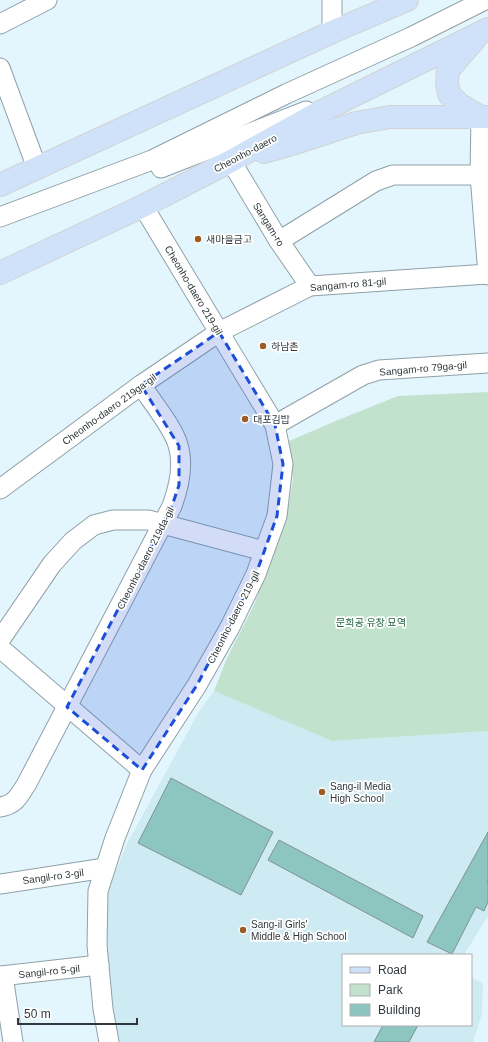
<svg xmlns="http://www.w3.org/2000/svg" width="488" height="1042" font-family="Arial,'Noto Sans KR',sans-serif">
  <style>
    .built { fill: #ceeaf3 }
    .green { fill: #c2e2cd }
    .building { fill: #8dc5c1; stroke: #809391 }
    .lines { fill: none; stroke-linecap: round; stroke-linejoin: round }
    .minor-casing { stroke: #8fa0a7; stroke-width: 21 }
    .major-casing { stroke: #d2d3d4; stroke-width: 24 }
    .minor { stroke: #fff; stroke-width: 19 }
    .major { stroke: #d0e2fa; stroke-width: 22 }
    .marked { fill: #1d4ed8; fill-opacity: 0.2; stroke: #1d4ed8; stroke-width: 3; stroke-dasharray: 8 5; stroke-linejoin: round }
    .poi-dot { fill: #9c5c25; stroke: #fff; stroke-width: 1.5 }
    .labels { text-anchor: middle; stroke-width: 3.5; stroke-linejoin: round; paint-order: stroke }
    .street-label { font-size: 10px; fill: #31383b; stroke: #fff }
    .poi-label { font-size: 10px; fill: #31383b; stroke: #fff; text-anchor: start }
    .park-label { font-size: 10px; fill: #1f633f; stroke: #fff }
  </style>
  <rect width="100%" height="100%" fill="#e4f6fd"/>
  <!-- built -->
  <path class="built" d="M 214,691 L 332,741 L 488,731 L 488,916 L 464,955 L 343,955 L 343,1025 L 471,1025 L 471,977 L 483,983 L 482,1014 L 473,1042 L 117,1042 L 106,964 L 105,896 L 127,844 L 198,713 Z"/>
  <!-- green -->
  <path class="green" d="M 488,392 L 488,731 L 332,741 L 214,691 L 227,658 L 254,605 L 286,518 L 293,480 L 289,441 L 338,420 L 398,396 Z"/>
  <!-- building -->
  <g class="building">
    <path d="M 171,778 L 273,832 L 241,895 L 138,843 Z"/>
    <path d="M 488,832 L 488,880 L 487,883 L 488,884 L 488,902 L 484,911 L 476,907 L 452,954 L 427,942 Z"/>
    <path d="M 279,840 L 423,916 L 413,938 L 268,860 Z"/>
    <path d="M 383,1025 L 418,1025 L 409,1042 L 374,1042 Z"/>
  </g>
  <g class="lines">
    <!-- minor casing -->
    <g class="minor-casing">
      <g id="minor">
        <path d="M 0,24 L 47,0"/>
        <path d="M 332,32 L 332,0"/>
        <path d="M 0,68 L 37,168"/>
        <path d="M 481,117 L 480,175 L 488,275"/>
        <path d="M 231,161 L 279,241 L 310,286"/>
        <path d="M 161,168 L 306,111"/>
        <path d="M 0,217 L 152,160 L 286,94 L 411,37 L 485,0"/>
        <path d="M 279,241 L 376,181 L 393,175 L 488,175"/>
        <path d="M 275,425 L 363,375 L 379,370 L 488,363"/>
        <path d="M 0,489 L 141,385 L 219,332 L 310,286 L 488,274"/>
        <path d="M 0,640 L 52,564 L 73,541 L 94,525 L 113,520 L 148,520 L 264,551"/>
        <path d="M 0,648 L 142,770"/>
        <path d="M 0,807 C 15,805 18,797 26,785 L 172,506 C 179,487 184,465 178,445 C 173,427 152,402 141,385"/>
        <path d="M 0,884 L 105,868"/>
        <path d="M 0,976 L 99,965"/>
        <path d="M 3,976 L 13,1042"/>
        <path d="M 109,1042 L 103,1009 L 97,945 L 98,891 L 115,838 L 142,770 L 197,685 L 230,627 L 256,574 L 277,516 L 283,464 L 275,425 L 143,206"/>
      </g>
    </g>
    <!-- major casing -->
    <g class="major-casing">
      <g id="major">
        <path d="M 475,39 L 448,70 L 447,83 L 449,94 L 459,104 L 481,117"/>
        <path d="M 264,152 L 295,143 L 356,123 L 390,117 L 488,117"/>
        <path d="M 0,185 L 332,32 L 407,0"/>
        <path d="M 0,273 L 143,206 L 231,161 L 314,115 L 488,29"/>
      </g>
    </g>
    <!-- minor -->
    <use href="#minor" class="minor"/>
    <!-- major -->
    <use href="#major" class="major"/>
  </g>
  <!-- marked area -->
  <path class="marked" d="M 219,332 L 275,425 L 283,464 L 277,516 L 256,574 L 197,685 L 142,770 L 67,707 L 172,506 L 179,485 L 179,446 L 141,385 Z"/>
  <!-- markers -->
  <g class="poi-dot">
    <circle cx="198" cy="239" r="4"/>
    <circle cx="263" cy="346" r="4"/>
    <circle cx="245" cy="419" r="4"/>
    <circle cx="322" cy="792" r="4"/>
    <circle cx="243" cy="930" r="4"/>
  </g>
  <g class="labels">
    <!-- street labels -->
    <g class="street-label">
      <text transform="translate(245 153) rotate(-28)" y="4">Cheonho-daero</text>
      <text transform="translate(269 224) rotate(58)" y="4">Sangam-ro</text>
      <text transform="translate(348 284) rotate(-5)" y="4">Sangam-ro 81-gil</text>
      <text transform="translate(194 290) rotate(59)" y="4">Cheonho-daero 219-gil</text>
      <text transform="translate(423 368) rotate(-5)" y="4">Sangam-ro 79ga-gil</text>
      <text transform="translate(109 409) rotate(-36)" y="4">Cheonho-daero 219ga-gil</text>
      <text transform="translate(145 558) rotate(-63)" y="4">Cheonho-daero 219da-gil</text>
      <text transform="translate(233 617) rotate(-63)" y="4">Cheonho-daero 219-gil</text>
      <text transform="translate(53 876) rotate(-8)" y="4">Sangil-ro 3-gil</text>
      <text transform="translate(49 971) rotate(-6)" y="4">Sangil-ro 5-gil</text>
    </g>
    <!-- poi labels -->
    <g class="poi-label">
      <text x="206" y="243">새마을금고</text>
      <text x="271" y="350">하남촌</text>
      <text x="253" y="423">대포김밥</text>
      <text x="330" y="790">Sang-il Media<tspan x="330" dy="12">High School</tspan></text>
      <text x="251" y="928">Sang-il Girls'<tspan x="251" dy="12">Middle &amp; High School</tspan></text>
    </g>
    <!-- park labels -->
    <g class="park-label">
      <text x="371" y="626">문희공 유창 묘역</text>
    </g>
  </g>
  <!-- legend -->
  <rect x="342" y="954" width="130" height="72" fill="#ffffff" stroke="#adafb1"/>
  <rect x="350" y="967" width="20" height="6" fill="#d0e2fa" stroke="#adafb1"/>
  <text x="378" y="974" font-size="12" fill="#31383b">Road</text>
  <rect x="350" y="984" width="20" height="12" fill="#c2e2cd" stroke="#adafb1"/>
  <text x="378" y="994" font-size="12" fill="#31383b">Park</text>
  <rect x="350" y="1004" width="20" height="12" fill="#8dc5c1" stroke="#adafb1"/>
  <text x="378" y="1014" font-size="12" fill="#31383b">Building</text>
  <!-- scale -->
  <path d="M18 1018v6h119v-6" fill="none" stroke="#31383b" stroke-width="2"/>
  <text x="24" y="1018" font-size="12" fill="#31383b" stroke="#ffffff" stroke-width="3" paint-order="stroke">50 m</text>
</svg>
